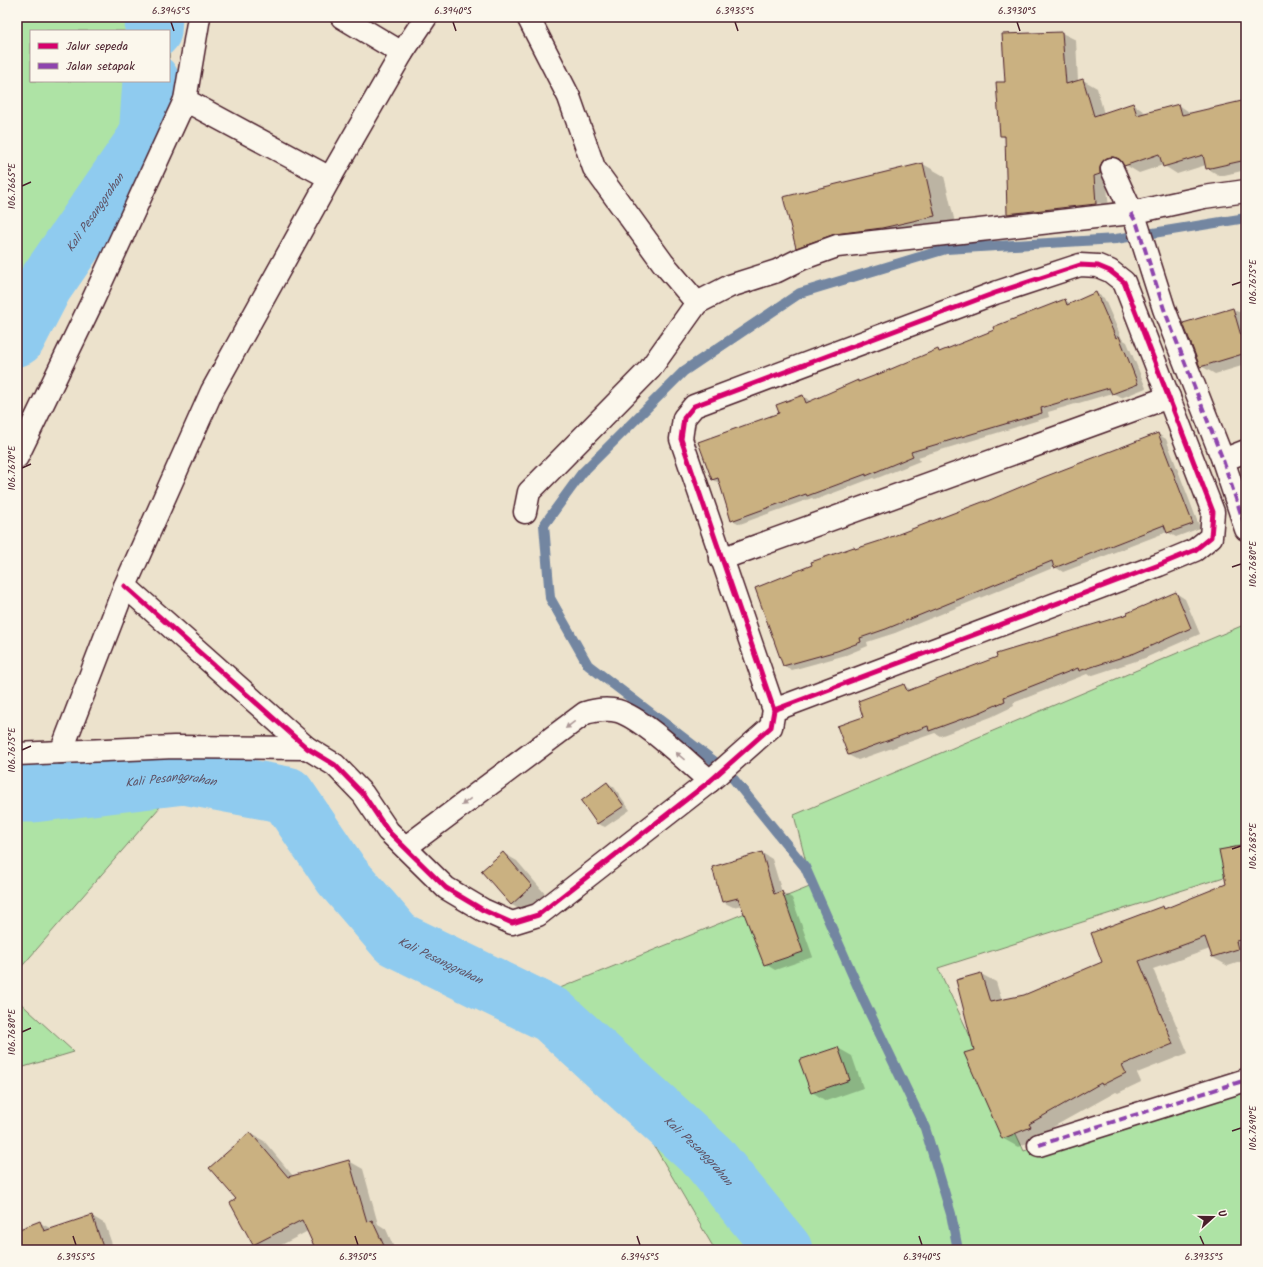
<svg xmlns="http://www.w3.org/2000/svg" width="1263" height="1267" font-family="Kalam,sans-serif">
  <style>
    .green { fill: #aee3a5; stroke: #7c8168 }
    .shadow { fill: #0003; fill-rule: evenodd }
    .lines { fill: none; stroke-linecap: round; stroke-linejoin: round }
    .stream { stroke: #7386a1; stroke-width: 10 }
    .river { stroke: #8fcbef; stroke-width: 57 }
    .building { fill: #cab181; stroke: #4a1f2b }
    .minor-casing { stroke: #4a1f2b; stroke-width: 25 }
    .minor { stroke: #fbf7ec; stroke-width: 22 }
    .quiet { stroke: #8e44ad; stroke-width: 4; stroke-dasharray: 8 4; stroke-linecap: butt }
    .cycleway-casing { stroke: #fbf7ec; stroke-width: 8 }
    .cycleway { stroke: #d6006c; stroke-width: 5 }
    .oneway { fill: #ab9695 }
    .ticks { fill: none; stroke: #4a1f2b; stroke-width: 1.5 }
    .labels { text-anchor: middle; stroke-width: 3; stroke-linejoin: round; paint-order: stroke }
    .water-label { font-size: 12px; font-style: italic; fill: #5f5366; stroke: #fbf7ec }
    .neatline { fill: none; stroke: #4a1f2b; stroke-width: 1.5 }
    .ticks-label { font-size: 10px; text-anchor: middle; fill: #4a1f2b }
  </style>
  <rect width="100%" height="100%" fill="#ece2cc"/>
  <filter id="ink" filterUnits="userSpaceOnUse"><feTurbulence type="fractalNoise" baseFrequency=".025" numOctaves="2"/><feDisplacementMap in="SourceGraphic" scale="8" xChannelSelector="R" yChannelSelector="G"/><feConvolveMatrix kernelMatrix="1 2 1 2 8 2 1 2 1" color-interpolation-filters="sRGB"/></filter>
  <g filter="url(#ink)">
    <!-- green -->
    <g class="green">
      <path d="M 17,17 L 171,17 L 169,58 L 169,31 L 31,31 L 31,81 L 168,81 L 166,134 L 17,348 Z"/>
      <path d="M 1246,624 L 1246,870 L 938,968 L 1024,1151 L 1246,1069 L 1246,1250 L 715,1250 L 635,1113 L 513,1007 L 812,886 L 794,815 Z"/>
      <path d="M 17,802 L 160,807 L 17,972 Z"/>
      <path d="M 17,1000 L 74,1052 L 17,1069 Z"/>
    </g>
    <!-- shadow -->
    <g class="shadow">
      <path d="M 1062,33 L 1076,40 L 1078,81 L 1083,80 L 1097,88 L 1104,114 L 1133,104 L 1147,114 L 1179,105 L 1192,114 L 1246,101 L 1246,170 L 1220,176 L 1207,168 L 1206,165 L 1177,174 L 1163,165 L 1139,173 L 1124,164 L 1121,165 L 1107,183 L 1109,212 L 1022,221 L 1008,214 L 1006,138 L 1001,136 L 1006,83 L 1003,35 ZM 1101,203 L 1101,205 L 1020,214 L 1020,212 Z"/>
      <path d="M 923,164 L 944,176 L 956,227 L 817,259 L 796,247 Z"/>
      <path d="M 1096,293 L 1104,298 L 1122,339 L 1127,342 L 1146,388 L 1121,398 L 1113,393 L 1048,412 L 1049,417 L 918,457 L 920,461 L 875,479 L 873,478 L 815,500 L 812,498 L 740,524 L 732,520 L 721,484 L 713,480 L 780,413 L 803,396 L 811,401 L 938,351 L 942,353 L 1065,300 L 1071,304 Z"/>
      <path d="M 1233,309 L 1238,312 L 1246,310 L 1246,377 L 1245,365 L 1215,374 L 1201,366 Z"/>
      <path d="M 1158,434 L 1166,439 L 1200,528 L 1176,537 L 1167,532 L 1063,572 L 1055,567 L 895,633 L 867,642 L 868,646 L 846,655 L 792,670 L 784,666 L 854,548 L 857,550 L 985,502 L 986,503 Z"/>
      <path d="M 1176,593 L 1185,599 L 1200,634 L 1145,658 L 1090,676 L 1087,674 L 1013,703 L 1014,706 L 991,717 L 940,736 L 935,733 L 858,760 L 848,755 L 865,717 L 904,686 L 912,690 L 1129,615 Z"/>
      <path d="M 608,783 L 614,787 L 630,810 L 605,827 L 598,824 L 582,801 Z"/>
      <path d="M 1246,846 L 1246,960 L 1228,966 L 1212,957 L 1210,949 L 1153,969 L 1188,1053 L 1137,1073 L 1141,1082 L 1118,1093 L 1116,1092 L 1044,1132 L 1045,1135 L 1018,1147 L 1002,1138 L 975,1051 L 981,974 L 996,982 L 1002,1001 L 1024,996 L 1103,963 L 1163,907 L 1166,909 L 1227,885 Z"/>
      <path d="M 503,853 L 517,861 L 546,895 L 526,913 L 512,905 L 483,871 Z"/>
      <path d="M 762,853 L 772,859 L 782,892 L 792,898 L 813,957 L 775,970 L 765,964 L 742,905 L 733,907 L 723,902 Z"/>
      <path d="M 838,1048 L 852,1056 L 863,1088 L 826,1101 L 812,1092 Z"/>
      <path d="M 250,1133 L 264,1141 L 293,1176 L 349,1161 L 363,1169 L 378,1224 L 386,1229 L 395,1250 L 317,1250 L 308,1231 L 272,1250 L 262,1250 L 253,1245 L 238,1200 Z"/>
      <path d="M 92,1216 L 105,1224 L 114,1250 L 17,1250 L 17,1231 L 40,1223 L 52,1229 Z"/>
    </g>
    <g class="lines">
      <!-- stream -->
      <path class="stream" d="M 958,1250 L 951,1214 L 925,1128 L 864,1001 L 805,867 L 727,771 L 588,665 L 550,598 L 544,525 L 582,473 L 684,371 L 800,293 L 946,249 L 1116,239 L 1246,218"/>
      <!-- river -->
      <g class="river">
        <path d="M 153,31 L 154,17"/>
        <path id="s1" d="M 17,338 L 44,286 L 147,137 L 151,81"/>
        <path id="s2" d="M 17,794 L 33,794 L 184,776 L 287,795 L 342,876 L 396,939 L 552,1015 L 709,1158 L 784,1250"/>
      </g>
    </g>
    <!-- building -->
    <g class="building">
      <path d="M 1062,32 L 1066,84 L 1083,79 L 1094,116 L 1133,103 L 1137,115 L 1179,104 L 1182,115 L 1246,100 L 1246,160 L 1206,169 L 1203,155 L 1163,167 L 1159,154 L 1124,166 L 1119,159 L 1113,157 L 1107,158 L 1102,162 L 1100,168 L 1100,174 L 1094,176 L 1096,204 L 1007,214 L 1005,136 L 1000,136 L 996,82 L 1005,82 L 1002,34 Z"/>
      <path d="M 923,163 L 935,216 L 882,228 L 835,234 L 796,248 L 783,197 Z"/>
      <path d="M 1096,292 L 1116,338 L 1119,336 L 1138,384 L 1112,394 L 1109,388 L 1041,408 L 1042,413 L 911,452 L 913,456 L 866,476 L 866,474 L 807,496 L 806,494 L 731,521 L 718,478 L 712,480 L 698,442 L 779,413 L 776,405 L 803,395 L 806,403 L 858,380 L 858,382 L 884,372 L 938,349 L 939,352 L 994,330 L 993,327 L 1065,299 L 1067,305 Z"/>
      <path d="M 1233,308 L 1246,353 L 1200,367 L 1183,323 Z"/>
      <path d="M 1158,433 L 1193,524 L 1167,533 L 1164,525 L 1054,568 L 1052,561 L 886,629 L 860,638 L 861,642 L 837,651 L 783,666 L 755,588 L 812,565 L 811,562 L 854,547 L 855,549 L 883,540 L 985,501 L 985,502 L 1044,477 Z"/>
      <path d="M 1176,592 L 1191,628 L 1135,653 L 1079,671 L 1078,668 L 1004,697 L 1005,701 L 981,712 L 929,731 L 928,726 L 848,755 L 837,726 L 863,717 L 858,701 L 904,684 L 907,691 L 997,657 L 996,654 L 1128,614 L 1127,613 Z"/>
      <path d="M 607,782 L 624,806 L 597,824 L 581,801 Z"/>
      <path d="M 1246,845 L 1246,939 L 1236,941 L 1238,949 L 1212,957 L 1205,937 L 1139,961 L 1173,1044 L 1122,1065 L 1126,1073 L 1102,1085 L 1101,1083 L 1029,1124 L 1031,1127 L 1002,1139 L 964,1053 L 974,1050 L 956,980 L 981,973 L 990,1002 L 1024,995 L 1102,962 L 1091,933 L 1163,906 L 1164,909 L 1226,884 L 1219,850 Z"/>
      <path d="M 503,852 L 532,886 L 511,905 L 481,871 Z"/>
      <path d="M 762,852 L 774,894 L 782,891 L 803,952 L 764,965 L 738,898 L 722,902 L 712,867 Z"/>
      <path d="M 838,1047 L 850,1080 L 811,1093 L 799,1060 Z"/>
      <path d="M 250,1132 L 288,1177 L 349,1160 L 367,1222 L 372,1220 L 386,1250 L 305,1250 L 314,1246 L 302,1220 L 253,1245 L 230,1203 L 236,1199 L 209,1168 Z"/>
      <path d="M 92,1215 L 104,1250 L 17,1250 L 17,1230 L 40,1221 L 44,1231 Z"/>
    </g>
    <g class="lines">
      <!-- minor casing -->
      <g class="minor-casing">
        <g id="minor">
          <path d="M 342,17 L 402,53"/>
          <path d="M 528,17 L 569,97 L 594,168 L 663,263 L 697,303"/>
          <path d="M 185,100 L 330,178"/>
          <path d="M 1112,169 L 1137,224 L 1164,309 L 1223,460 L 1246,529"/>
          <path d="M 17,457 L 92,302 L 185,100 L 199,17"/>
          <path d="M 1223,460 L 1246,451"/>
          <path d="M 525,512 L 529,492 L 650,369 L 697,303 L 730,286 L 777,271 L 801,259 L 837,246 L 1131,213 L 1204,197 L 1246,191"/>
          <path d="M 721,559 L 1169,397"/>
          <path d="M 125,586 L 307,748 L 335,765 L 363,794 L 388,831 L 446,888 L 483,910 L 512,923 L 538,915 L 710,781 L 771,727 L 774,710 L 681,439 L 684,418 L 694,406 L 995,293 L 1080,265 L 1098,266 L 1110,271 L 1124,282 L 1213,512 L 1211,537 L 1195,550 L 1159,565 L 774,710"/>
          <path d="M 61,752 L 125,586 L 212,391 L 330,178 L 402,53 L 426,17"/>
          <path d="M 17,754 L 174,747 L 307,748"/>
          <path d="M 406,847 L 585,713 C 596,710 606,708 618,711 C 644,719 688,763 710,781"/>
          <path d="M 1039,1145 L 1246,1080"/>
        </g>
      </g>
      <!-- minor -->
      <use href="#minor" class="minor"/>
      <!-- quiet -->
      <g class="quiet">
        <path d="M 1131,213 L 1137,224 L 1164,309 L 1223,460 L 1246,529"/>
        <path d="M 1039,1145 L 1246,1080"/>
      </g>
      <!-- cycleway casing -->
      <g class="cycleway-casing">
        <path id="cycleway" d="M 125,586 L 307,748 L 335,765 L 363,794 L 388,831 L 446,888 L 483,910 L 512,923 L 538,915 L 710,781 L 771,727 L 774,710 L 681,439 L 684,418 L 694,406 L 995,293 L 1080,265 L 1098,266 L 1110,271 L 1124,282 L 1213,512 L 1211,537 L 1195,550 L 1159,565 L 774,710"/>
      </g>
      <!-- cycleway -->
      <use href="#cycleway" class="cycleway"/>
    </g>
    <!-- one-way arrows -->
    <defs><path id="oneway-solid" d="M-6-.8H1V-3.2L6.5 0L1 3.2V.8H-6Z"/></defs>
    <g class="oneway">
      <use href="#oneway-solid" transform="translate(570 725) rotate(143)"/>
      <use href="#oneway-solid" transform="translate(680 756) rotate(-140)"/>
      <use href="#oneway-solid" transform="translate(466 802) rotate(143)"/>
    </g>
  </g>
  <!-- ticks -->
  <path class="ticks" d="M 171,22 L 174,31M 453,22 L 456,31M 735,22 L 738,31M 1017,22 L 1020,31M 22,186 L 31,182M 1232,285 L 1241,282M 22,468 L 31,464M 1232,567 L 1241,564M 22,750 L 31,746M 1232,849 L 1241,846M 22,1032 L 31,1028M 1232,1131 L 1241,1128M 73,1236 L 76,1245M 355,1236 L 358,1245M 637,1236 L 640,1245M 919,1236 L 922,1245M 1200,1236 L 1204,1245"/>
  <g class="labels">
    <!-- water labels -->
    <g class="water-label">
      <text dy="4" stroke="none"><textPath href="#s1" startOffset="148">Kali Pesanggrahan</textPath></text>
      <text dy="4" stroke="none"><textPath href="#s2" startOffset="155">Kali Pesanggrahan</textPath></text>
      <text dy="4" stroke="none"><textPath href="#s2" startOffset="503">Kali Pesanggrahan</textPath></text>
      <text dy="4" stroke="none"><textPath href="#s2" startOffset="827">Kali Pesanggrahan</textPath></text>
    </g>
  </g>
  <!-- margin -->
  <rect width="1263" height="1267" fill="none" stroke="#fbf7ec" stroke-width="44"/>
  <!-- legend -->
  <rect x="30" y="30" width="140" height="52" fill="#fbf7ec" stroke="#b4a19f"/>
  <rect x="38" y="43" width="20" height="6" fill="#d6006c" stroke="#b4a19f"/>
  <text x="66" y="50" font-size="12" fill="#4a1f2b">Jalur sepeda</text>
  <rect x="38" y="63" width="20" height="6" fill="#8e44ad" stroke="#b4a19f"/>
  <text x="66" y="70" font-size="12" fill="#4a1f2b">Jalan setapak</text>
  <!-- north arrow -->
  <g transform="translate(1213 1217) rotate(69)" stroke="#fbf7ec" stroke-width="3" paint-order="stroke">
  <path d="M0-3L7 15L0 10L-7 15Z" fill="#4a1f2b"/>
  <text y="-6" font-size="11" font-weight="bold" text-anchor="middle" fill="#4a1f2b">U</text>
  </g>
  <rect x="22" y="22" width="1219" height="1223" class="neatline"/>
  <g class="ticks-label">
    <text x="171" y="14">6.3945°S</text>
    <text x="453" y="14">6.3940°S</text>
    <text x="735" y="14">6.3935°S</text>
    <text x="1017" y="14">6.3930°S</text>
    <text transform="translate(11 186) rotate(-90)" y="4">106.7665°E</text>
    <text transform="translate(1252 282) rotate(-90)" y="4">106.7675°E</text>
    <text transform="translate(11 468) rotate(-90)" y="4">106.7670°E</text>
    <text transform="translate(1252 564) rotate(-90)" y="4">106.7680°E</text>
    <text transform="translate(11 750) rotate(-90)" y="4">106.7675°E</text>
    <text transform="translate(1252 846) rotate(-90)" y="4">106.7685°E</text>
    <text transform="translate(11 1032) rotate(-90)" y="4">106.7680°E</text>
    <text transform="translate(1252 1128) rotate(-90)" y="4">106.7690°E</text>
    <text x="76" y="1260">6.3955°S</text>
    <text x="358" y="1260">6.3950°S</text>
    <text x="640" y="1260">6.3945°S</text>
    <text x="922" y="1260">6.3940°S</text>
    <text x="1204" y="1260">6.3935°S</text>
  </g>
</svg>
